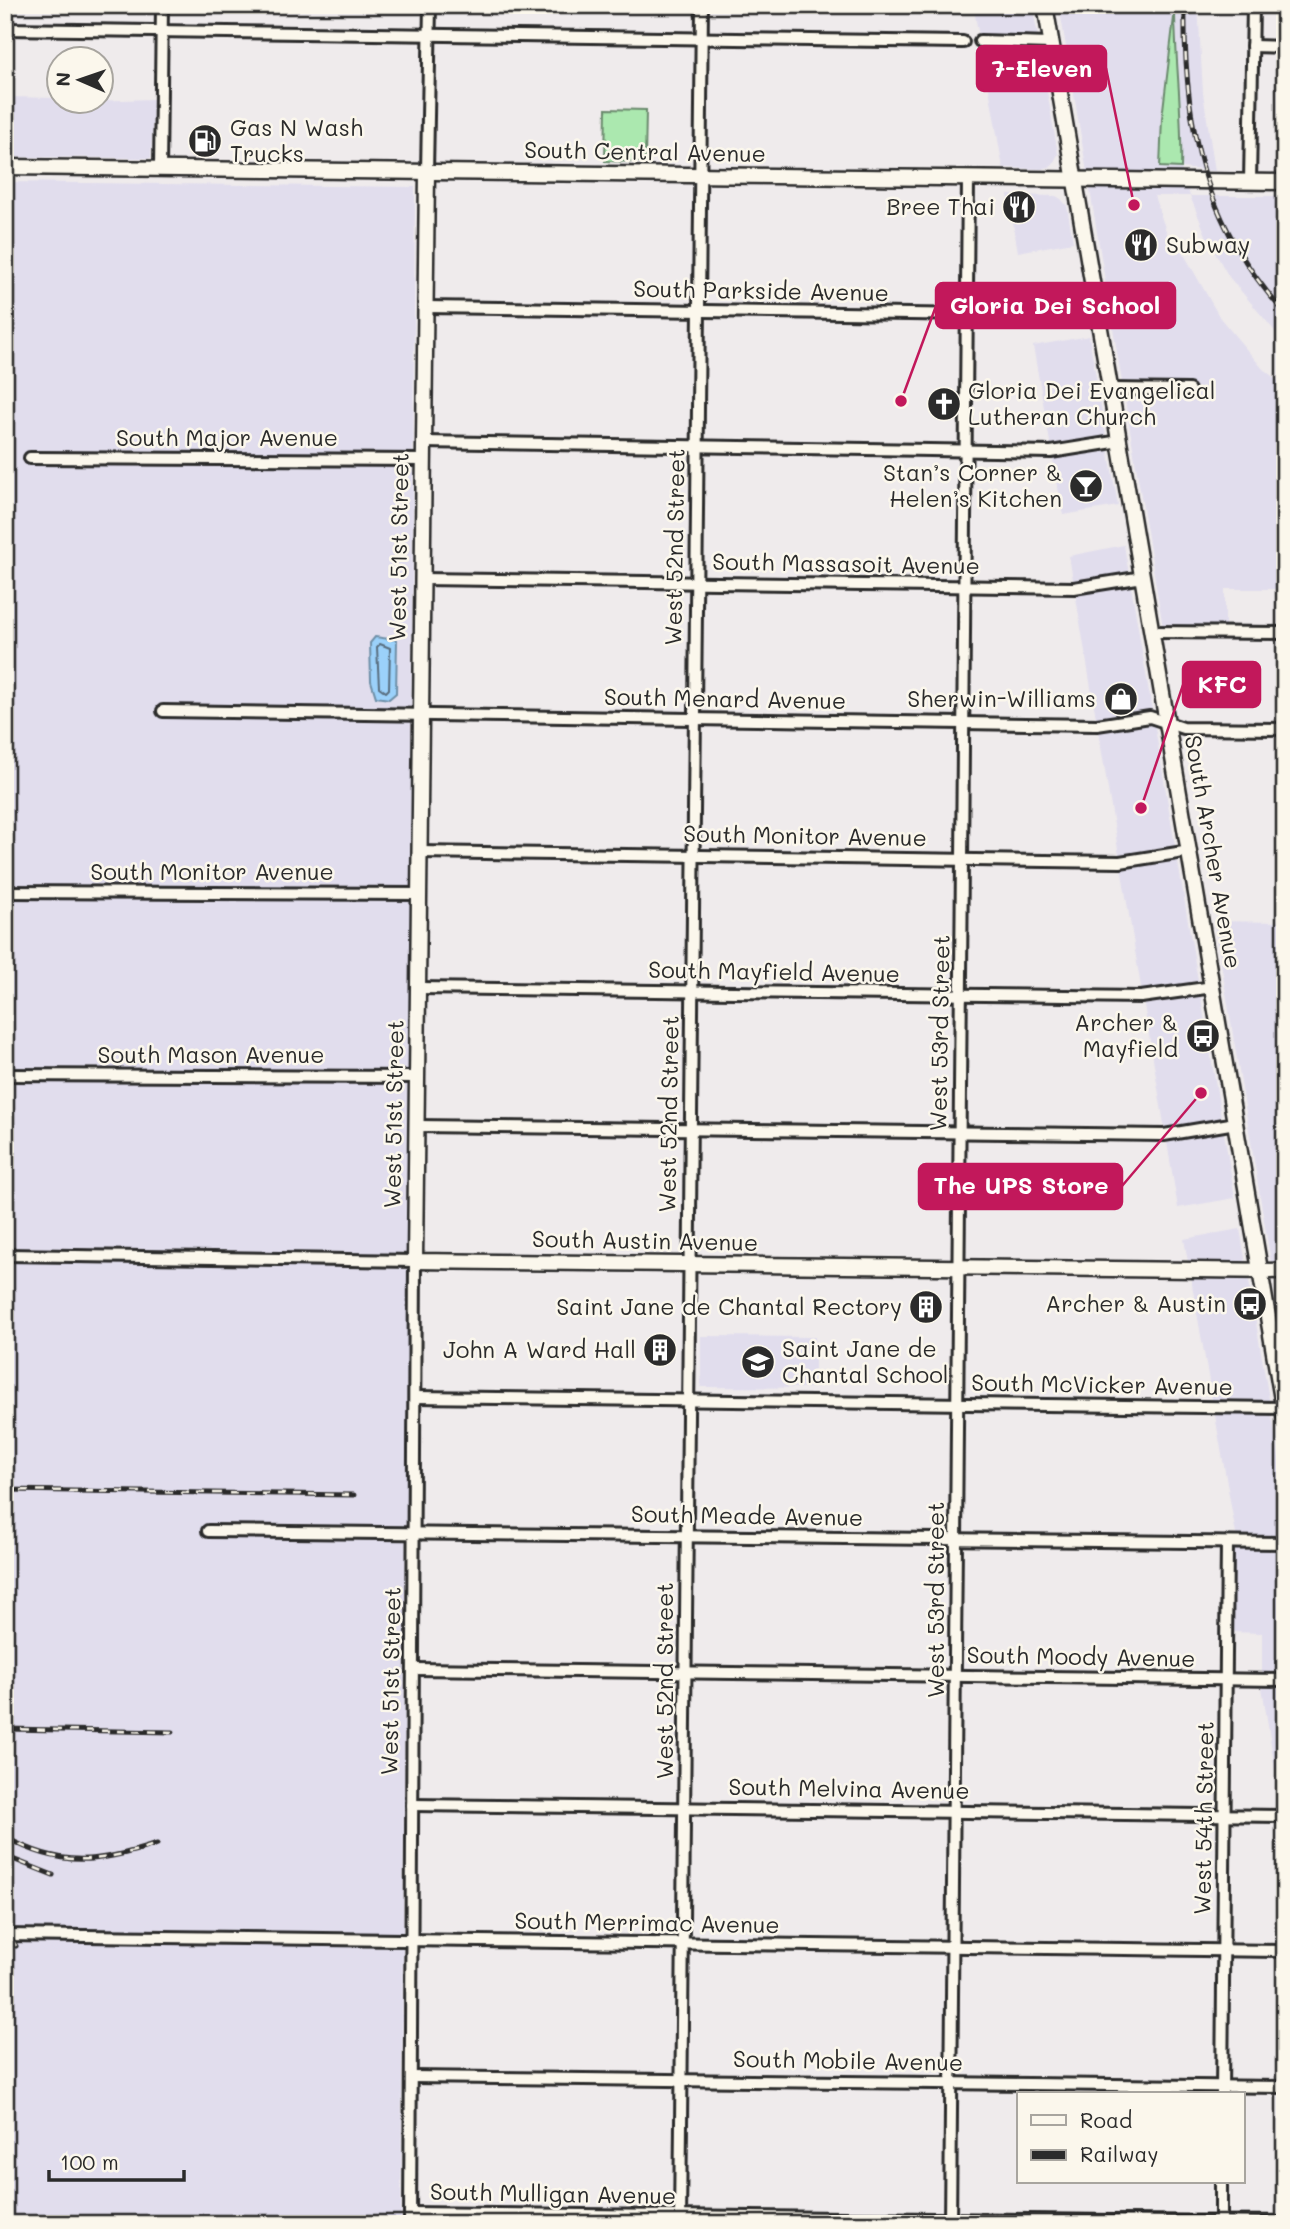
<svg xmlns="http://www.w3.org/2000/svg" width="1290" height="2229" font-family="Mali,sans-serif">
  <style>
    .built { fill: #e1dded }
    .green { fill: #abe8af; stroke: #6b8a6d; stroke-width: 2 }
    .water { fill: #9bd1fa; stroke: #6e8fa7; stroke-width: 2 }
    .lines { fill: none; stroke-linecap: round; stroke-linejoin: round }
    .shore { stroke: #586d7e; stroke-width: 2 }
    .street-casing { stroke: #2b2b2b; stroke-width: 16 }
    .secondary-casing { stroke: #2b2b2b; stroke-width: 19 }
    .street { stroke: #fbf7ec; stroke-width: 10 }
    .secondary { stroke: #fbf7ec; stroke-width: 14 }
    .rail-casing { stroke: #2b2b2b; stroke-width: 5 }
    .rail { stroke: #fbf7ec; stroke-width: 2.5; stroke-dasharray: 8; stroke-linecap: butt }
    .labels { text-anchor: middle; stroke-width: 5; stroke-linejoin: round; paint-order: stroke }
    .poi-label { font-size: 23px; fill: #2b2b2b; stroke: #fbf7ec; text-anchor: end }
    .street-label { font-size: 23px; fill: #2b2b2b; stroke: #fbf7ec }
    .leader { fill: none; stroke: #c2185b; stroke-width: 2.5 }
    .callout-dot { fill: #c2185b; stroke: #fbf7ec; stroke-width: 2.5 }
    .callout { fill: #c2185b; stroke: #c2185b; stroke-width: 2.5 }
    .callout-label { font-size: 24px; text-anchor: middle; font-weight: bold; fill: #fff }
  </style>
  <rect width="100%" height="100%" fill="#efebec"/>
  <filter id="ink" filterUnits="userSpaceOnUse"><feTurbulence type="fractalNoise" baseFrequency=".0143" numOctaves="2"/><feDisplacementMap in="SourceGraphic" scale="14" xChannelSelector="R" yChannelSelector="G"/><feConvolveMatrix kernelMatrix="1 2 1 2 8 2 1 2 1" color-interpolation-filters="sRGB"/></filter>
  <g filter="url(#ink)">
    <!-- built -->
    <g class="built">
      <path d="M 1002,5 L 1032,5 L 1038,37 L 979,36 L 974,10 Z"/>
      <path d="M 1059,5 L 1198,5 L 1203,93 L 1215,171 L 1181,168 L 1190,196 L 1285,196 L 1285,343 L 1229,277 L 1208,240 L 1190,196 L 1154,196 L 1172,248 L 1181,249 L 1220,318 L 1263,369 L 1285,386 L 1285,589 L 1225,589 L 1225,628 L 1163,627 Z"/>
      <path d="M 982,49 L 1040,51 L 1058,154 L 1052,166 L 1042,169 L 1003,168 Z"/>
      <path d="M 5,97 L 59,98 L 60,102 L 153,99 L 151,158 L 5,157 Z"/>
      <path d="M 5,182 L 415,187 L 401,2224 L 5,2224 Z"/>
      <path d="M 1008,195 L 1056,196 L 1061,199 L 1067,206 L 1073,242 L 1018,252 Z"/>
      <path d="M 1089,336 L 1118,506 L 1063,515 L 1033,346 Z"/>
      <path d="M 1124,545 L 1235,1198 L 1178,1208 L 1069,556 Z"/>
      <path d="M 1214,921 L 1285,922 L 1285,1263 L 1271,1262 Z"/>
      <path d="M 1240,1229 L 1285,1493 L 1285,1770 L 1275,1770 L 1262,1687 L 1262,1633 L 1229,1632 L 1230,1540 L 1237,1540 L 1184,1239 Z"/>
      <path d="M 701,1336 L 815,1337 L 815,1388 L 701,1387 Z"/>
    </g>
    <!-- green -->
    <g class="green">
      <path d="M 1175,9 C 1175,62 1183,115 1181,168 L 1160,167 L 1162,118 Z"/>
      <path d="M 606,109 L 646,110 L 645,162 L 605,161 Z"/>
    </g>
    <!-- water -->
    <path class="water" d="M 375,637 L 397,640 L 396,693 L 389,699 L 376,697 L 371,681 L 370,643 Z"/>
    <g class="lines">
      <!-- shore -->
      <path class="shore" d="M 380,644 L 390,648 L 389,689 L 386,692 L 379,687 L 377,647 Z"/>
      <!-- street casing -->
      <g class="street-casing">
        <g id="street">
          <path d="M 5,29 L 963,42"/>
          <path d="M 980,41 L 1051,43"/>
          <path d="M 1252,46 L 1285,47"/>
          <path d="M 160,169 L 162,5"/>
          <path d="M 427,172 L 430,5"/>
          <path d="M 1250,182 L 1253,5"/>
          <path d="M 425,307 L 979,315 L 1028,315 L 1096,303"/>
          <path d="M 1111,389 L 1189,390"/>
          <path d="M 423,442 L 1051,452 L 1120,441"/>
          <path d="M 30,458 L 423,460"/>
          <path d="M 422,579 L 1074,588 L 1143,577"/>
          <path d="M 1153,632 L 1285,633"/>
          <path d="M 163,711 L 1097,725 L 1150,717 L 1183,728 L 1285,729"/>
          <path d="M 419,852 L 1120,862 L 1190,851"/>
          <path d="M 5,892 L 419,894"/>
          <path d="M 418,988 L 1141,997 L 1213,987"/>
          <path d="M 5,1075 L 417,1077"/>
          <path d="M 417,1126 L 1164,1135 L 1236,1123"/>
          <path d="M 5,1255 L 415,1261 L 410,2224"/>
          <path d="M 415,1397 L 1285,1408"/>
          <path d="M 208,1531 L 1285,1543"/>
          <path d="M 414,1669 L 1285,1680"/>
          <path d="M 412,1805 L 1285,1816"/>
          <path d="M 5,1935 L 1285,1951"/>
          <path d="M 411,2077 L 1285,2087"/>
          <path d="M 1222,2094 L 1227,1543"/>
          <path d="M 410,2213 L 1285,2223"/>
          <path d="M 680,2224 L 702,5"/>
          <path d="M 950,2224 L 968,179"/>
          <path d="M 1221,2224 L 1221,2182"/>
        </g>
      </g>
      <!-- secondary casing -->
      <g class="secondary-casing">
        <g id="secondary">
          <path d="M 1045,5 L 1285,1417"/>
          <path d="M 5,167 L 1285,182"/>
          <path d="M 427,172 L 415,1261 L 1285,1271"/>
        </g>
      </g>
      <!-- street -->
      <use href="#street" class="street"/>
      <!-- secondary -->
      <use href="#secondary" class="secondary"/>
      <!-- rail casing -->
      <g class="rail-casing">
        <g id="rail">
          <path d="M 1185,5 C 1183,123 1203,223 1285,313"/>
          <path d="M 5,1490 L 354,1495"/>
          <path d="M 5,1729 L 173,1732"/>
          <path d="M 5,1837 C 61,1868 99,1863 157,1844"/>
          <path d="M 5,1856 L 53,1875"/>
          <path d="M 5,1928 L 16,1946"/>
        </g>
      </g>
      <!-- rail -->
      <use href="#rail" class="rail"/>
    </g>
  </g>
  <!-- icons -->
  <defs>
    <g id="fuel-disc" transform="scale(1.75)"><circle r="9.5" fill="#2b2b2b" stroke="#fbf7ec"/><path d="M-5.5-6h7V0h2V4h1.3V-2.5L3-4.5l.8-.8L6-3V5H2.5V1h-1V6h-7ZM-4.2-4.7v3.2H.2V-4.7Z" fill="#fff"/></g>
    <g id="restaurant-disc" transform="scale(1.75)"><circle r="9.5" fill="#2b2b2b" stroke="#fbf7ec"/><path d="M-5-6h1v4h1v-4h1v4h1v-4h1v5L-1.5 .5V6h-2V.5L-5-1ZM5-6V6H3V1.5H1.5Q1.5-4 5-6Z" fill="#fff"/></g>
    <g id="church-disc" transform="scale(1.75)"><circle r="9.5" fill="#2b2b2b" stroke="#fbf7ec"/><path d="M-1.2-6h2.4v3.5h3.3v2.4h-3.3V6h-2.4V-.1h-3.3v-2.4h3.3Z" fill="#fff"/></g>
    <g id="bar-disc" transform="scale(1.75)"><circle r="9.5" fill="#2b2b2b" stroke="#fbf7ec"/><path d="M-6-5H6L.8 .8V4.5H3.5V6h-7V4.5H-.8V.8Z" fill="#fff"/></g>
    <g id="shop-disc" transform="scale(1.75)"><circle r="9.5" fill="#2b2b2b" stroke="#fbf7ec"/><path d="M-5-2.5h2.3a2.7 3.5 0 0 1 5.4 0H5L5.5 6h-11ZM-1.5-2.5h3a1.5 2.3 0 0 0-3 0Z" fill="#fff"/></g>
    <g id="bus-disc" transform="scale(1.75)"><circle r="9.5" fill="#2b2b2b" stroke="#fbf7ec"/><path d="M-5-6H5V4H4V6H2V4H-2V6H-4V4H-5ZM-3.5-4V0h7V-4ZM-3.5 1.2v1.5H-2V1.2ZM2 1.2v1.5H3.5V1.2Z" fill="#fff"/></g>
    <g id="building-disc" transform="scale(1.75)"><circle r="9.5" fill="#2b2b2b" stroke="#fbf7ec"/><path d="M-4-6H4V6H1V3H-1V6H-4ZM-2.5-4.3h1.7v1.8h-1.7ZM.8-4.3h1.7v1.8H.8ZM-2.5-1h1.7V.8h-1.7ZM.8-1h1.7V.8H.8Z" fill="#fff"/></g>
    <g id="school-disc" transform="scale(1.75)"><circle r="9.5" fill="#2b2b2b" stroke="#fbf7ec"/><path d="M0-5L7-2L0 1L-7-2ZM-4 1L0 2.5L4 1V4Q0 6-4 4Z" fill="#fff"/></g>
  </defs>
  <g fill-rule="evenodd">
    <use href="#fuel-disc" x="205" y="141"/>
    <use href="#restaurant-disc" x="1019" y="207"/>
    <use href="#restaurant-disc" x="1141" y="245"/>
    <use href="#church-disc" x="944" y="404"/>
    <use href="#bar-disc" x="1086" y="486"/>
    <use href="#shop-disc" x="1121" y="699"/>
    <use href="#bus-disc" x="1203" y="1036"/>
    <use href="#bus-disc" x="1250" y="1304"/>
    <use href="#building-disc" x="926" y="1307"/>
    <use href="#building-disc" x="660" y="1350"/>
    <use href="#school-disc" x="758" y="1362"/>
  </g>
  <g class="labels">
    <!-- poi labels -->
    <g class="poi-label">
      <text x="230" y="136" text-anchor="start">Gas N Wash<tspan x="230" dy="26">Trucks</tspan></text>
      <text x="995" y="215">Bree Thai</text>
      <text x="1166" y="253" text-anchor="start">Subway</text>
      <text x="968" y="399" text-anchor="start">Gloria Dei Evangelical<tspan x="968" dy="26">Lutheran Church</tspan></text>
      <text x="1062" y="481">Stan’s Corner &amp;<tspan x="1062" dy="26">Helen’s Kitchen</tspan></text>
      <text x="1096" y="707">Sherwin-Williams</text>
      <text x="1178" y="1031">Archer &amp;<tspan x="1178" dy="26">Mayfield</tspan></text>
      <text x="1226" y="1312">Archer &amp; Austin</text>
      <text x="902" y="1315">Saint Jane de Chantal Rectory</text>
      <text x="782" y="1357" text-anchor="start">Saint Jane de<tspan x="782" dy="26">Chantal School</tspan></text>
      <text x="636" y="1358">John A Ward Hall</text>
    </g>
    <!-- street labels -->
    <g class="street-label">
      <text transform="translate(645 152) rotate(1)" y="8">South Central Avenue</text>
      <text transform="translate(761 291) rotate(1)" y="8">South Parkside Avenue</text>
      <text x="227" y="446">South Major Avenue</text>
      <text transform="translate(399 547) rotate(-89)" y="8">West 51st Street</text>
      <text transform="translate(675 547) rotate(-89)" y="8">West 52nd Street</text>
      <text transform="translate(846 564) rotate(1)" y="8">South Massasoit Avenue</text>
      <text transform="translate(725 699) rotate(1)" y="8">South Menard Avenue</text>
      <text transform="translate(805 836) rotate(1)" y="8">South Monitor Avenue</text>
      <text transform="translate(1213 852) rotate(80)" y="8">South Archer Avenue</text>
      <text x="212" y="880">South Monitor Avenue</text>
      <text transform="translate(774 972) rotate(1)" y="8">South Mayfield Avenue</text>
      <text transform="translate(940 1033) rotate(-89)" y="8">West 53rd Street</text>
      <text x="211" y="1063">South Mason Avenue</text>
      <text transform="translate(394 1114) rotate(-89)" y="8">West 51st Street</text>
      <text transform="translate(669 1114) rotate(-89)" y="8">West 52nd Street</text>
      <text transform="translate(645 1241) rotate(1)" y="8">South Austin Avenue</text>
      <text transform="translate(1102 1385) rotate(1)" y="8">South McVicker Avenue</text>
      <text transform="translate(747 1516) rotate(1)" y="8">South Meade Avenue</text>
      <text transform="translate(936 1600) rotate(-90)" y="8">West 53rd Street</text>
      <text transform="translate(1081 1657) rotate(1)" y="8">South Moody Avenue</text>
      <text transform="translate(391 1681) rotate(-89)" y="8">West 51st Street</text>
      <text transform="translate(665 1681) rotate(-90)" y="8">West 52nd Street</text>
      <text transform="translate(849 1789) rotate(1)" y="8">South Melvina Avenue</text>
      <text transform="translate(1204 1818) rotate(-89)" y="8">West 54th Street</text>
      <text transform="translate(647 1923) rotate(1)" y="8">South Merrimac Avenue</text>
      <text transform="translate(848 2061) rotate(1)" y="8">South Mobile Avenue</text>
      <text transform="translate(553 2194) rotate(1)" y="8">South Mulligan Avenue</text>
    </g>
  </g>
  <!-- callouts -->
  <path class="leader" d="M1134 205L1106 68M901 401L936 306M1141 808L1183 685M1201 1093L1122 1186"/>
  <g class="callout-dot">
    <circle cx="1134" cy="205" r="7"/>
    <circle cx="901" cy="401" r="7"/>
    <circle cx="1141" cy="808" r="7"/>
    <circle cx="1201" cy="1093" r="7"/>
  </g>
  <g class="callout">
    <rect x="977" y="46" width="129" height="45" rx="7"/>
    <rect x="936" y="283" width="239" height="45" rx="7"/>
    <rect x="1183" y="662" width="77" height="45" rx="7"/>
    <rect x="919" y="1164" width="203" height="45" rx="7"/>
  </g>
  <g class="callout-label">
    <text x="1042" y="77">7-Eleven</text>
    <text x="1055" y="314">Gloria Dei School</text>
    <text x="1222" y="693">KFC</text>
    <text x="1021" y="1194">The UPS Store</text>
  </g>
  <!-- margin -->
  <rect width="1290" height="2229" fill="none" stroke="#fbf7ec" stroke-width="28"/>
  <rect x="14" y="14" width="1262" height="2201" fill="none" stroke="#2b2b2b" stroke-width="2.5" filter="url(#ink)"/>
  <!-- legend -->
  <rect x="1017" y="2092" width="228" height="91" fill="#fbf7ec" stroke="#a8a59f" stroke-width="2"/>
  <rect x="1031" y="2115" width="35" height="10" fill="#fbf7ec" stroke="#a8a59f" stroke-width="2"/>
  <text x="1080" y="2128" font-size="21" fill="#2b2b2b">Road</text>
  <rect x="1031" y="2150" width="35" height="10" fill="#2b2b2b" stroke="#a8a59f" stroke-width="2"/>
  <text x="1080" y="2162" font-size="21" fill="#2b2b2b">Railway</text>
  <!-- north arrow -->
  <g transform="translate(80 80) rotate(272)"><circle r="33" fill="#fbf7ec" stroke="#a8a59f" stroke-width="2"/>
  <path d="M0-5L12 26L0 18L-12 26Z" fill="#2b2b2b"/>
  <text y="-10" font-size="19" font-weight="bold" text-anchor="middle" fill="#2b2b2b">N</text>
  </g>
  <!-- scale -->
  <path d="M49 2170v10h135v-10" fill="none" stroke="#2b2b2b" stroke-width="3.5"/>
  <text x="60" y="2170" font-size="21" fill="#2b2b2b" stroke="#fbf7ec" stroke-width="5" paint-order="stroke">100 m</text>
</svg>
